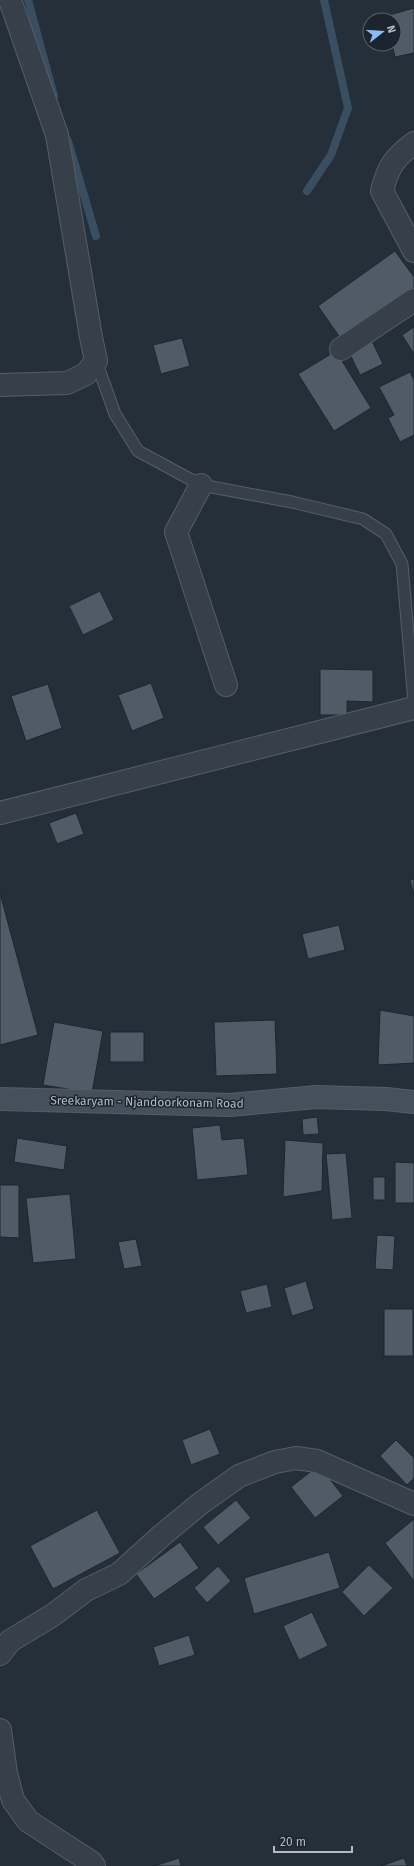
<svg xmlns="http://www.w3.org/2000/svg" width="414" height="1866" font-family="'Fira Sans',sans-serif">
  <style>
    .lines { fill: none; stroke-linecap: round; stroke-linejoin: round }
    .stream { stroke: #3a4e61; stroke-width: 8 }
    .building { fill: #4f5b67; stroke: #1e2730 }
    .service-casing { stroke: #555e67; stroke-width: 13 }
    .minor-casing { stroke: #555e67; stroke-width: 24 }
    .tertiary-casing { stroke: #555e67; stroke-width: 24 }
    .secondary-casing { stroke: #555e67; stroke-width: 24 }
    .service { stroke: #374049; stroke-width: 11 }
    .minor { stroke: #374049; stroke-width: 22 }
    .tertiary { stroke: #374049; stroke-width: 22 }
    .secondary { stroke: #45505c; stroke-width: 22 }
    .labels { text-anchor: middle; stroke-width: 3; stroke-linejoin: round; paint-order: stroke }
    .street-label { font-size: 12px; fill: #b2bbc5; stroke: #1c252e }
  </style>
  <rect width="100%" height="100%" fill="#242f39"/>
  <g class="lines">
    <!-- stream -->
    <g class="stream">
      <path d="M 28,0 L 54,96"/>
      <path d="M 68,141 L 96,236"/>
      <path d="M 307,191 L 331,155 L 348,108 L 324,0"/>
    </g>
  </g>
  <!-- building -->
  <g class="building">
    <path d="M 414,8 L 414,53 L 395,57 L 392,44 L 394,44 L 394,20 L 386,20 L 386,16 Z"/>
    <path d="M 395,251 L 414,277 L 414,288 L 341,339 L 318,306 Z"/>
    <path d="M 414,327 L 414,354 L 402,335 Z"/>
    <path d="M 370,337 L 383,364 L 360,375 L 347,348 Z"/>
    <path d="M 182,338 L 190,366 L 161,374 L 153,345 Z"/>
    <path d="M 336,351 L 371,408 L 334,431 L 298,374 Z"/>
    <path d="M 410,372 L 414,380 L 414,435 L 400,442 L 388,418 L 394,415 L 379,387 Z"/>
    <path d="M 100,591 L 114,620 L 83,635 L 69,606 Z"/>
    <path d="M 320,669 L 373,670 L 373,702 L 347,701 L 347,715 L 320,715 Z"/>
    <path d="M 151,683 L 164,718 L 132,731 L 118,695 Z"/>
    <path d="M 48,684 L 62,728 L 26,741 L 11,696 Z"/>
    <path d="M 76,813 L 84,834 L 57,844 L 49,823 Z"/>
    <path d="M 414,879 L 414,895 L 410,880 Z"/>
    <path d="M 0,893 L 38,1035 L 0,1045 Z"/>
    <path d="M 339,925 L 345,950 L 308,959 L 302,934 Z"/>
    <path d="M 380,1010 L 414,1016 L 414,1063 L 378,1065 Z"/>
    <path d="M 275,1020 L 277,1074 L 216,1076 L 214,1022 Z"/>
    <path d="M 54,1022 L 103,1031 L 92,1093 L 43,1085 Z"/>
    <rect x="110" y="1032" width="34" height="30"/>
    <path d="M 317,1117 L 319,1134 L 303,1135 L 302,1119 Z"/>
    <path d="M 220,1125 L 222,1140 L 244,1138 L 248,1175 L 197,1180 L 192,1128 Z"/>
    <path d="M 17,1138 L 67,1146 L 64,1170 L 14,1162 Z"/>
    <path d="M 285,1140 L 323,1143 L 322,1191 L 283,1197 Z"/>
    <path d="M 346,1153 L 352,1218 L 332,1220 L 326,1154 Z"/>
    <path d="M 395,1162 L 414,1163 L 414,1203 L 395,1203 Z"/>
    <rect x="373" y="1177" width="12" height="23"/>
    <path d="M 0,1185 L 19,1185 L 19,1238 L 0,1237 Z"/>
    <path d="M 70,1194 L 76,1259 L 33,1263 L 26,1198 Z"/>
    <path d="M 377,1235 L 395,1236 L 393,1270 L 375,1269 Z"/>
    <path d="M 136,1239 L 142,1266 L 124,1269 L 118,1242 Z"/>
    <path d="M 306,1281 L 314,1309 L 292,1316 L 284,1288 Z"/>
    <path d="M 267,1284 L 272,1307 L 246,1313 L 240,1291 Z"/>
    <rect x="384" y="1309" width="29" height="47"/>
    <path d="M 210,1429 L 220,1454 L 191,1465 L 182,1440 Z"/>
    <path d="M 396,1440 L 414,1458 L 414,1478 L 407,1485 L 380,1456 Z"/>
    <path d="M 319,1465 L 343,1496 L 315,1518 L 291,1487 Z"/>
    <path d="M 236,1500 L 251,1518 L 218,1545 L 203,1527 Z"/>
    <path d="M 97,1510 L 120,1553 L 53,1589 L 30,1546 Z"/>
    <path d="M 414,1519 L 414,1581 L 385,1543 Z"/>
    <path d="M 180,1542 L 199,1568 L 154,1599 L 136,1574 Z"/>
    <path d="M 329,1552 L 340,1588 L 254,1614 L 244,1578 Z"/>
    <path d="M 369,1565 L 393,1588 L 364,1616 L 342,1592 Z"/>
    <path d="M 218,1566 L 231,1581 L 207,1603 L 194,1588 Z"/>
    <path d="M 312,1612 L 328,1646 L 299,1660 L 283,1626 Z"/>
    <path d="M 189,1635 L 195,1655 L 159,1666 L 153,1647 Z"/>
    <path d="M 179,1858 L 181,1866 L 154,1866 Z"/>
    <path d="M 404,1858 L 407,1866 L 381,1866 Z"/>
  </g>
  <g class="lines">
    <!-- service casing -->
    <g class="service-casing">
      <path id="service" d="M 96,361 L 115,414 L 138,451 L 201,485 L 292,502 L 363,519 L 386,534 L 402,564 L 414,702"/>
    </g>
    <!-- minor casing -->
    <g class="minor-casing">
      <g id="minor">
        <path d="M 414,143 C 394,158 388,167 382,191 L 414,251"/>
        <path d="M 341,349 L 414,300"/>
        <path d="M 0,385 L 67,383 L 86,374 L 96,361 L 91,337 L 57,135 L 10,0"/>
        <path d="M 201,485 L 176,532 L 226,685"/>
        <path d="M 0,813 L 414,708"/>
      </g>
    </g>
    <!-- tertiary casing -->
    <g class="tertiary-casing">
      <g id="tertiary">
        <path d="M 0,1654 L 10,1641 L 53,1615 L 86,1590 L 119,1574 L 161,1536 L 201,1503 L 239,1476 L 275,1462 L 296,1458 L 317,1461 L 414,1504"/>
        <path d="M 0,1730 L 6,1773 L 13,1800 L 28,1821 L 91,1862 L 94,1866"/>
      </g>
    </g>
    <!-- secondary casing -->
    <g class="secondary-casing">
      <path id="secondary" d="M 0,1099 L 230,1105 L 316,1097 L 386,1099 L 414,1102"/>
    </g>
    <!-- service -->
    <use href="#service" class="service"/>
    <!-- minor -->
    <use href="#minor" class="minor"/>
    <!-- tertiary -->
    <use href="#tertiary" class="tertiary"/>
    <!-- secondary -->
    <use href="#secondary" class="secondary"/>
  </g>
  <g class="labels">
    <!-- street labels -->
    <g class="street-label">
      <text transform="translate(147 1102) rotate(1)" y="4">Sreekaryam - Njandoorkonam Road</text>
    </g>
  </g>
  <!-- north arrow -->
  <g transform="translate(382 32) rotate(73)"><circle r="19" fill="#1c252e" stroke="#58616a"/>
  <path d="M0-3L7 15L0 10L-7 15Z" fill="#8cbcf0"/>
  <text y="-6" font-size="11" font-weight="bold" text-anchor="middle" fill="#b2bbc5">N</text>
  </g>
  <!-- scale -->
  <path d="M274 1846v6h78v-6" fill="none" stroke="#b2bbc5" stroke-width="2"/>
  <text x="280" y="1846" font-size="12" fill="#b2bbc5" stroke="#1c252e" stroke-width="3" paint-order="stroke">20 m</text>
</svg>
